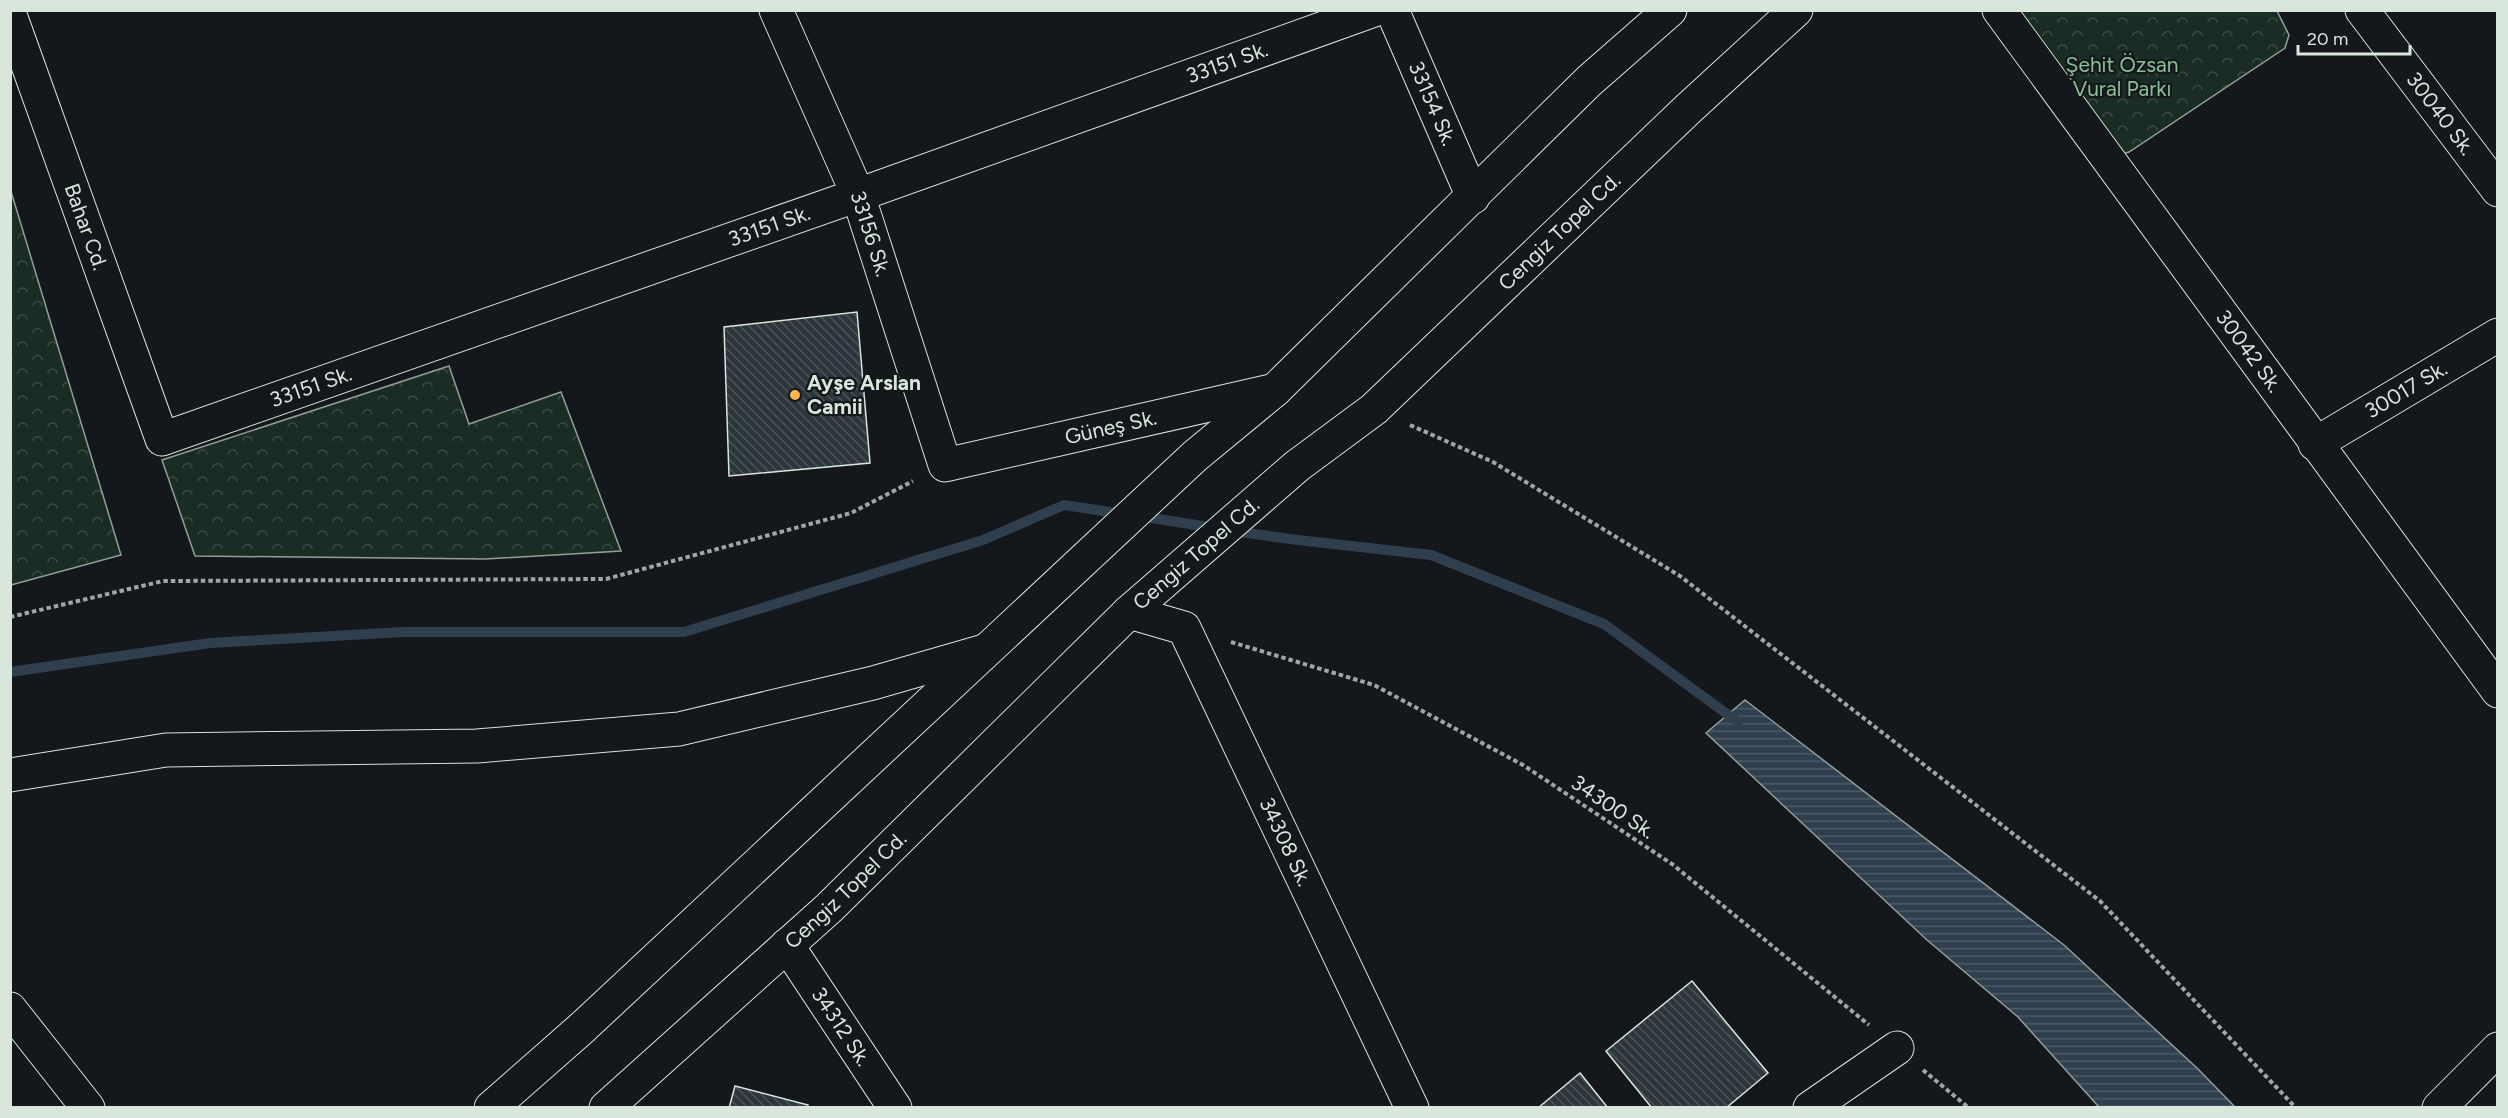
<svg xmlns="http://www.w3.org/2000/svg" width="2508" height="1118" font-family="Figtree,sans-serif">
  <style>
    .park { fill: url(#park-crowns); stroke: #939e99; stroke-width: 1.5 }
    .water { fill: url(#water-rules); stroke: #939e99; stroke-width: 1.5 }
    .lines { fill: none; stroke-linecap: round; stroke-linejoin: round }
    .stream { stroke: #2f3f4d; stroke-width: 10 }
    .building { fill: url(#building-back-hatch); stroke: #d8e6dc; stroke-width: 1.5 }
    .street-casing { stroke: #d8e6dc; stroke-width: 35 }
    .secondary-casing { stroke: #d8e6dc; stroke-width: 35 }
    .path { stroke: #9da8a2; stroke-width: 4; stroke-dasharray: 4.5 3; stroke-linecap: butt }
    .street { stroke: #14181c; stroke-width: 33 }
    .secondary { stroke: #14181c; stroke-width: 33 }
    .poi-dot { fill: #ffb74d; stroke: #14181c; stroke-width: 2 }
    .labels { text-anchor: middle; stroke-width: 4.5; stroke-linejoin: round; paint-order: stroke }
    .street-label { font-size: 21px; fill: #d8e6dc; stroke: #14181c }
    .park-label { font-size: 21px; fill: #8ac095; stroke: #14181c }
    .poi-label { font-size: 21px; font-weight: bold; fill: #d8e6dc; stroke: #14181c; text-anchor: start }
  </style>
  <defs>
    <pattern id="park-crowns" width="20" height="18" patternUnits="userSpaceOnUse" patternTransform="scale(1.5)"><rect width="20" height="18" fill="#1a2d24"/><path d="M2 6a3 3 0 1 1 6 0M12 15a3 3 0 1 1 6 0" fill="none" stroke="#3b4b43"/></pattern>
    <pattern id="water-rules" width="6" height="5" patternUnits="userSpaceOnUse" patternTransform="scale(1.5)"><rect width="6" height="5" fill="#2f3f4d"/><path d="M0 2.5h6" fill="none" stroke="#4c5b66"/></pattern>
    <pattern id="building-back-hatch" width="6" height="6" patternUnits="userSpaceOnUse" patternTransform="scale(1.5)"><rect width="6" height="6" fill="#2c363c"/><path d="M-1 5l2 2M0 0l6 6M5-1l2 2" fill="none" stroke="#4a5358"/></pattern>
  </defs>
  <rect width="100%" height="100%" fill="#14181c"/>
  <!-- park -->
  <g class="park">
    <path d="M 1990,11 L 2277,11 L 2289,35 L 2285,48 L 2129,152 L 2117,156 Z"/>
    <path d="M 10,188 L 121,555 L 11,585 L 10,585 Z"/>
    <path d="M 449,366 L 469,424 L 561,392 L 621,551 L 485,559 L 195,556 L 162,460 Z"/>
  </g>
  <!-- water -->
  <path class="water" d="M 1745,700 L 2064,945 L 2198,1069 L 2235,1107 L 2099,1107 L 2018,1017 L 1927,940 L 1706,733 Z"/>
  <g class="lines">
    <!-- stream -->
    <g class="stream">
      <path d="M 1139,516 L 1215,528"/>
      <path d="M 1233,531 L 1298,540 L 1431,555 L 1604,624 L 1738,722"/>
      <path d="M 10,672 L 210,643 L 403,632 L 684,632 L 983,540 L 1064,505 L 1123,514"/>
    </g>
  </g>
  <!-- building -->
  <g class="building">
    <path d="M 857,312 L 870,463 L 729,476 L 724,327 Z"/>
    <path d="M 1692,981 L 1768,1073 L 1726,1108 L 1652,1108 L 1606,1051 Z"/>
    <path d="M 1580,1073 L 1608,1108 L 1538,1108 Z"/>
    <path d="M 735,1086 L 808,1105 L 807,1108 L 729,1108 Z"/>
  </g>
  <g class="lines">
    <!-- street casing -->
    <g class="street-casing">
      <g id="street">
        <path id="s1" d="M 776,10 L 858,195 L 945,465 L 1275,390"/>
        <path id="s2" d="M 1392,10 L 1473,197"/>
        <path id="s3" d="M 1999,10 L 2498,691"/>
        <path id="s4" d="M 2362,10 L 2498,190"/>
        <path id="s5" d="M 10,15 L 162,439 L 858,195 L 1374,10"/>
        <path id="s6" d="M 2315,444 L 2498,335"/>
        <path id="s7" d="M 1129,612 L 1184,628 L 1412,1108"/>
        <path d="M 10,775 L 166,750 L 477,746 L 679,729 L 873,683 L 984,651"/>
        <path id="s8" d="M 787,945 L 895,1108"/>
        <path d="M 10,1009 L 88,1108"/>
        <path d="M 1810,1108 L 1897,1048"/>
        <path d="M 2439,1108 L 2498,1049"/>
      </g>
    </g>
    <!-- secondary casing -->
    <g class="secondary-casing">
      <g id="secondary">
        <path d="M 491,1108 L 583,1027 L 1195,456 L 1275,390 L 1589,81 L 1670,10"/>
        <path id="s9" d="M 606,1108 L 829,908 L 1129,612 L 1297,466 L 1374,409 L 1688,109 L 1796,10"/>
      </g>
    </g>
    <!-- path -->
    <g class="path">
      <path d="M 1410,425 L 1493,462 L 1680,576 L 2100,901 L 2296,1108"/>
      <path d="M 10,617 L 163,581 L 606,579 L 851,513 L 913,481"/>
      <path d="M 1231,642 L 1374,685 L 1523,765 L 1672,864 L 1869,1025"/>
      <path d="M 1923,1070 L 1969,1108"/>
    </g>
    <!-- street -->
    <use href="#street" class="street"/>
    <!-- secondary -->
    <use href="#secondary" class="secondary"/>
  </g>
  <!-- markers -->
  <circle class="poi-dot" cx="795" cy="395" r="6"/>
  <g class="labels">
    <!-- street labels -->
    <g class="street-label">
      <text dy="7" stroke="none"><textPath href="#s5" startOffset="1580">33151 Sk.</textPath></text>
      <text dy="7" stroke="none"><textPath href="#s2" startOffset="102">33154 Sk.</textPath></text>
      <text dy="7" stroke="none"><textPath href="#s4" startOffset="130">30040 Sk.</textPath></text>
      <text dy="7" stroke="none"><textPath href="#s5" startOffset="1094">33151 Sk.</textPath></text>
      <text dy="7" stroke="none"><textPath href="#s5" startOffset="225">Bahar Cd.</textPath></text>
      <text dy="7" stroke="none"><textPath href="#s9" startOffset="1296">Cengiz Topel Cd.</textPath></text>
      <text dy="7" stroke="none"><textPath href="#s1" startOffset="243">33156 Sk.</textPath></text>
      <text dy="7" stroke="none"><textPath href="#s3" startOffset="423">30042 Sk.</textPath></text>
      <text dy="7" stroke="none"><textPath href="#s5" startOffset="608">33151 Sk.</textPath></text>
      <text dy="7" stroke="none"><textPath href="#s6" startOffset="106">30017 Sk.</textPath></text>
      <text dy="7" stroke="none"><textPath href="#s1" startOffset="656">Güneş Sk.</textPath></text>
      <text dy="7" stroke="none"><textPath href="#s9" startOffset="810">Cengiz Topel Cd.</textPath></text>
      <text transform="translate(1613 807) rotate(34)" y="7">34300 Sk.</text>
      <text dy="7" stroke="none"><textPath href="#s7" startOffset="294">34308 Sk.</textPath></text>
      <text dy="7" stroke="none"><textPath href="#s9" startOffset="324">Cengiz Topel Cd.</textPath></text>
      <text dy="7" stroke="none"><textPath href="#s8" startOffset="98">34312 Sk.</textPath></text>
    </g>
    <!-- park labels -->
    <g class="park-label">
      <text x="2122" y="72">Şehit Özsan<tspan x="2122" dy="24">Vural Parkı</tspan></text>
    </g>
    <!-- poi labels -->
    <g class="poi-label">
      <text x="807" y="390">Ayşe Arslan<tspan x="807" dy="24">Camii</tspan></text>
    </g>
  </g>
  <!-- border -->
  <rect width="2508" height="1118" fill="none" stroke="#d8e6dc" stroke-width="24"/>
  <!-- scale -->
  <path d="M2298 45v9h112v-9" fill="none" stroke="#d8e6dc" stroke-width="3"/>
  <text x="2307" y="45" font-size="18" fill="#d8e6dc" stroke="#14181c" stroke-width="4.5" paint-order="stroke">20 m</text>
</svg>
